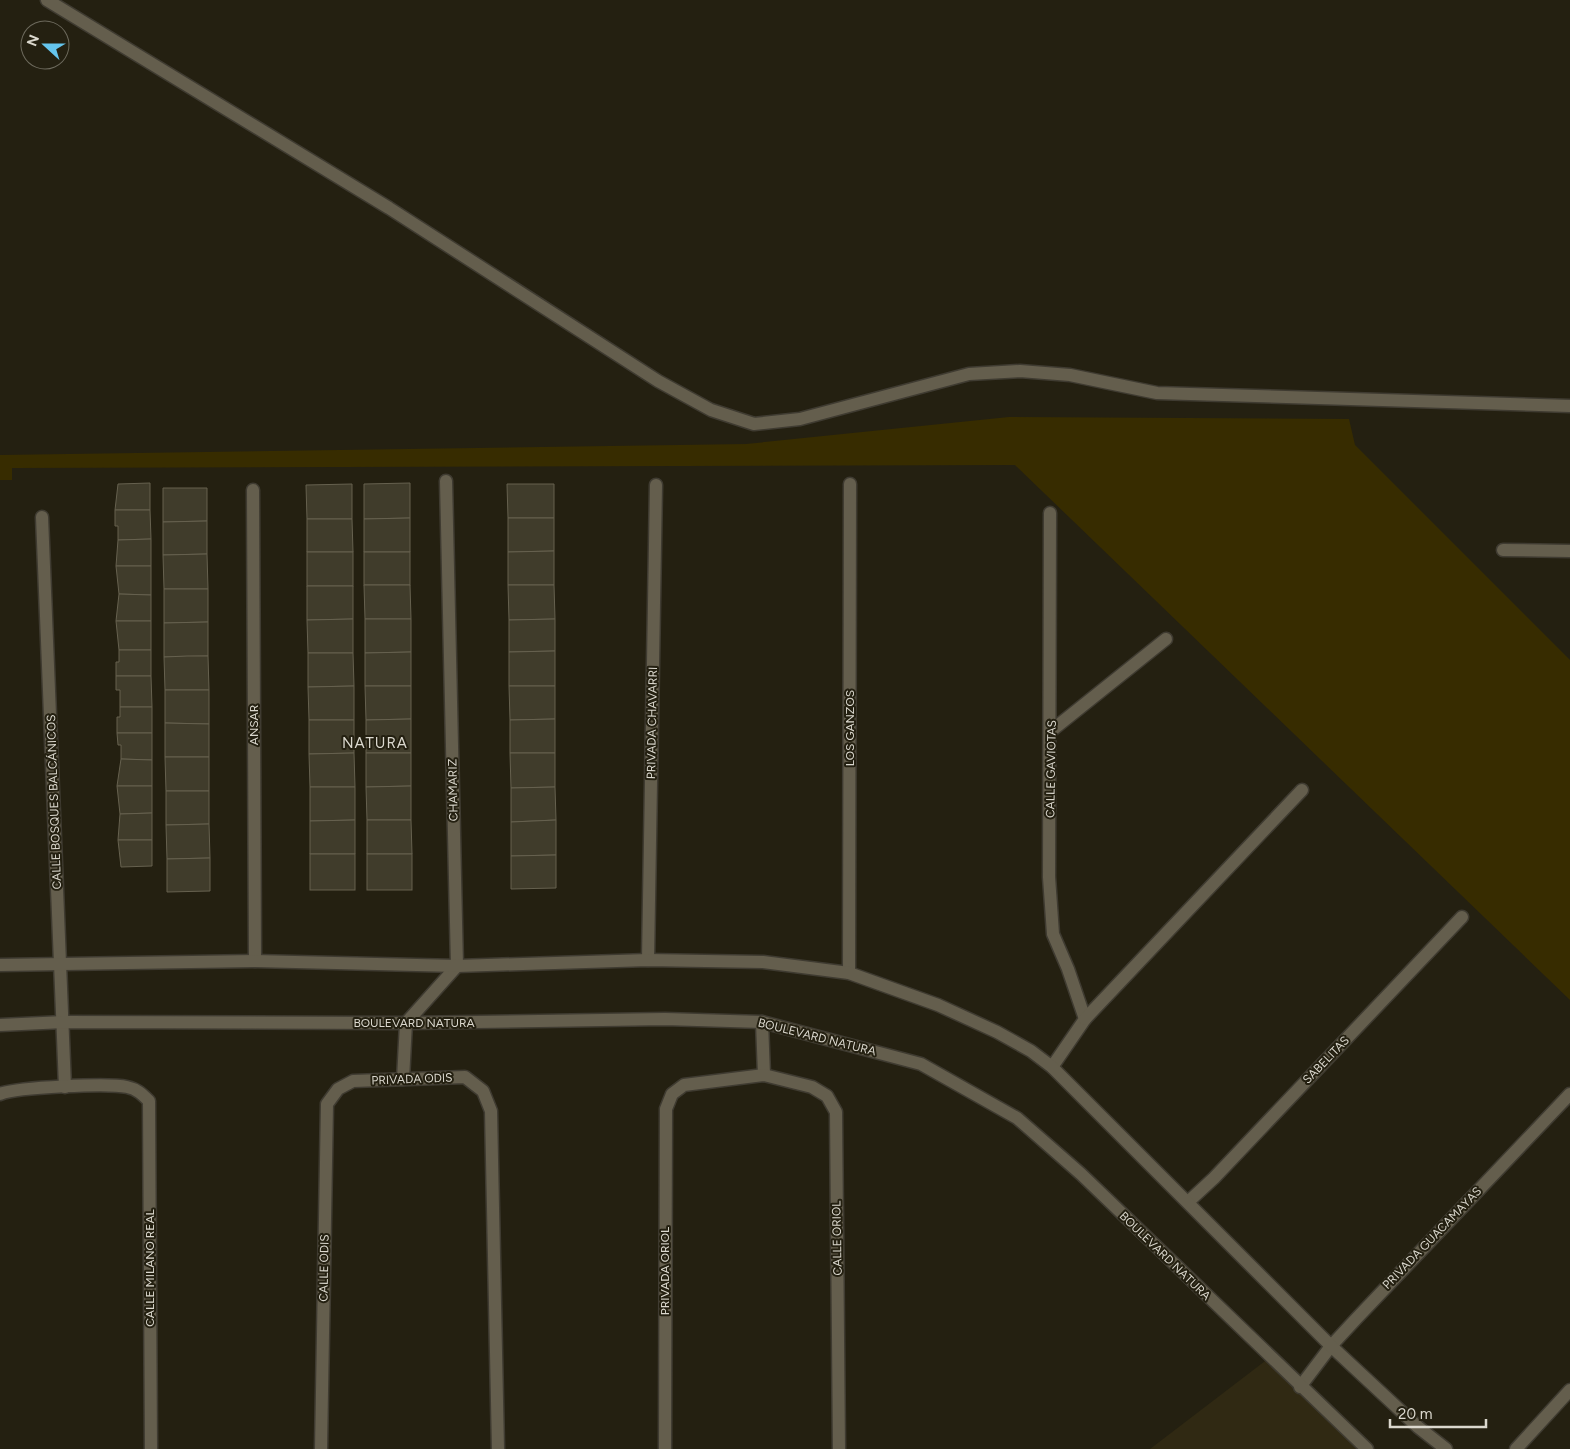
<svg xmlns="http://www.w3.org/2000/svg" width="1570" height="1449" font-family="Figtree,sans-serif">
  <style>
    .built { fill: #302913 }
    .green { fill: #372c00 }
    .building { fill: #403c2b; stroke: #66614f }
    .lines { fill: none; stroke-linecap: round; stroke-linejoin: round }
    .minor-casing { stroke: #3f3b31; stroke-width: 15 }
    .tertiary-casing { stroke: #3f3b31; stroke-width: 15 }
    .minor { stroke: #645e4d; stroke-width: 12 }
    .tertiary { stroke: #645e4d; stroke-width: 12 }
    .labels { text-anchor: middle; stroke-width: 4; stroke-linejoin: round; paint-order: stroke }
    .street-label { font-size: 12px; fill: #dbd8ce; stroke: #242011 }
    .quarter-label { font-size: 15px; letter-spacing: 1px; fill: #dbd8ce; stroke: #242011 }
  </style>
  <rect width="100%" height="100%" fill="#242011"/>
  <!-- built -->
  <path class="built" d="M 1269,1358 L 1369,1449 L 1150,1449 Z"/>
  <!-- green -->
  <path class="green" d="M 1009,417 L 1349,419 L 1355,445 L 1570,660 L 1570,1000 L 1015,465 L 12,468 L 12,480 L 0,480 L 0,455 L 746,444 Z"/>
  <!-- building -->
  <g class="building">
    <path d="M 150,483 L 150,510 L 115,510 L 118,484 Z"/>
    <path d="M 410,483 L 410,518 L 364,519 L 364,484 Z"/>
    <path d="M 352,484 L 352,519 L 307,519 L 306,485 Z"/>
    <path d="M 507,484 L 554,484 L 554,518 L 508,518 Z"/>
    <path d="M 163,488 L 207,488 L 207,521 L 163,522 Z"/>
    <path d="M 115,510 L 150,510 L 151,539 L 118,540 L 118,526 L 115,526 Z"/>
    <path d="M 410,518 L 410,552 L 364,552 L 364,519 Z"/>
    <path d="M 508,518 L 554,518 L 554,551 L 508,552 Z"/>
    <path d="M 307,519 L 352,519 L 353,552 L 307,552 Z"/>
    <path d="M 207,521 L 207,554 L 163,555 L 163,522 Z"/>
    <path d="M 151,539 L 151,566 L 116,566 L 118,540 Z"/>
    <path d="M 554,551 L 554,585 L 508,585 L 508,552 Z"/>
    <rect x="307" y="552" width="46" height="34"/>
    <rect x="364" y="552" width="46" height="33"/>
    <path d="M 207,554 L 208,589 L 164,589 L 163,555 Z"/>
    <path d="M 116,566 L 151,566 L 151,595 L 119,594 Z"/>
    <path d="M 364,585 L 410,585 L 411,619 L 365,619 Z"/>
    <path d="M 508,585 L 554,585 L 555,619 L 509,620 Z"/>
    <path d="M 307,586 L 353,586 L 353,619 L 307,620 Z"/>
    <path d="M 164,589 L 208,589 L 208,622 L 164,623 Z"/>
    <path d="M 119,594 L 151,595 L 151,621 L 116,621 Z"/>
    <path d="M 353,619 L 353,653 L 308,653 L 307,620 Z"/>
    <path d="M 365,619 L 411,619 L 411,652 L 365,653 Z"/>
    <path d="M 555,619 L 555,651 L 509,652 L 509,620 Z"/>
    <path d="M 116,621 L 151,621 L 151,650 L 119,650 Z"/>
    <path d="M 208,622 L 208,656 L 164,657 L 164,623 Z"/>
    <path d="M 119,650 L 151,650 L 151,676 L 116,676 L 116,662 L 119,662 Z"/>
    <path d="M 555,651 L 555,686 L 509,686 L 509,652 Z"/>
    <path d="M 411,652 L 411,686 L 365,686 L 365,653 Z"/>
    <path d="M 308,653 L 353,653 L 354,686 L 308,687 Z"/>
    <path d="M 187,656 L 208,656 L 209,690 L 165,690 L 164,657 Z"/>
    <path d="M 116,676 L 151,676 L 152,707 L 120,707 L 120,690 L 116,690 Z"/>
    <path d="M 354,686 L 354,720 L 309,720 L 308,687 Z"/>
    <path d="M 365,686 L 411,686 L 411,719 L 366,720 Z"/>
    <path d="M 509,686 L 555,686 L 555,719 L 510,720 Z"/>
    <path d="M 165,690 L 209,690 L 209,724 L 165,723 Z"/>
    <path d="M 120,707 L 152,707 L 152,733 L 117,733 L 117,717 L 120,717 Z"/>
    <path d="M 411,719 L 411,753 L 366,753 L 366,720 Z"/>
    <path d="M 555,719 L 555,753 L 510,753 L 510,720 Z"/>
    <path d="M 309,720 L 354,720 L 354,753 L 309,754 Z"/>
    <path d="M 165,723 L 209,724 L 209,757 L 165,757 Z"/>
    <path d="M 117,733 L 152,733 L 152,760 L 121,759 L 121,745 L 118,745 Z"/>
    <path d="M 354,753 L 355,787 L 310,787 L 309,754 Z"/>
    <path d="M 366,753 L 411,753 L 411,786 L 366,787 Z"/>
    <path d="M 510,753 L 555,753 L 555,787 L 511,788 Z"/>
    <path d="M 165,757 L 209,757 L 209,791 L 166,791 Z"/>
    <path d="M 121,759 L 152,760 L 152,786 L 117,786 Z"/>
    <path d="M 117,786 L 152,786 L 152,813 L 120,814 Z"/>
    <path d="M 411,786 L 411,820 L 367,820 L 366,787 Z"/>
    <path d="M 310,787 L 355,787 L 355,820 L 310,821 Z"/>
    <path d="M 555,787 L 556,820 L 511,822 L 511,788 Z"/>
    <path d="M 166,791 L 209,791 L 209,824 L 166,825 Z"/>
    <path d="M 152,813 L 152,840 L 118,840 L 120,814 Z"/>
    <path d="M 355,820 L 355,854 L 310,854 L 310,821 Z"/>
    <path d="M 367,820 L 411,820 L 412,854 L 367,854 Z"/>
    <path d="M 556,820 L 556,855 L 511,856 L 511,822 Z"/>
    <path d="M 209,824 L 210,858 L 167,859 L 166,825 Z"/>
    <path d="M 118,840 L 152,840 L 152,866 L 121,867 Z"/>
    <rect x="310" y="854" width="45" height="36"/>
    <rect x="367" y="854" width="45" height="36"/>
    <path d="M 556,855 L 556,888 L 511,889 L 511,856 Z"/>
    <path d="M 210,858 L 210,891 L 167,892 L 167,859 Z"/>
  </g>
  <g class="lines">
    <!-- minor casing -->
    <g class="minor-casing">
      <g id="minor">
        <path d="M 47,0 L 389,208 L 658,381 L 711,410 L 754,424 L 800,419 L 969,374 L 1020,371 L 1070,375 L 1157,393 L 1570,406"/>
        <path d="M 253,490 L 255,961"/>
        <path d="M 1050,513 L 1049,877 L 1053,934 L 1068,969 L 1085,1019 L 1052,1067"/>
        <path d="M 42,517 L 65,1087"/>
        <path d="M 1503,550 L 1570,551"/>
        <path d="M 1051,731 L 1166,639"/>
        <path d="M 648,960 L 656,485"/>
        <path d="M 849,973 L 850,484"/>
        <path d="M 1085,1019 L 1302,790"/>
        <path d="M 762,1022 L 764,1075"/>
        <path d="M 403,1079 L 406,1023 L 457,966 L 446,481"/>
        <path d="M 0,1094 C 17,1087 109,1083 127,1087 C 137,1089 142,1094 149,1101 L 151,1449"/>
        <path d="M 1188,1202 L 1214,1178 L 1462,917"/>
        <path d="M 1300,1387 L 1331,1346 L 1356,1319 L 1570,1094"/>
        <path d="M 321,1449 L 327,1104 L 338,1089 L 353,1081 L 465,1077 L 483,1091 L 491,1111 L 498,1449"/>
        <path d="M 665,1449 L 666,1109 L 672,1094 L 684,1085 L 764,1075 L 812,1087 L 827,1096 L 836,1112 L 839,1449"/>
        <path d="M 1516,1449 L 1570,1390"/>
      </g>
    </g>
    <!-- tertiary casing -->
    <g class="tertiary-casing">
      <g id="tertiary">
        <path d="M 0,965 L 255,961 L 457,966 L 648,960 L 763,962 L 849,973 L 938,1005 L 997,1032 L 1031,1051 L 1052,1067 L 1331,1346 L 1418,1427 L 1446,1449"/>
        <path d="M 0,1025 L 64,1022 L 406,1023 L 665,1019 L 762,1022 L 921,1064 L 1017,1118 L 1081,1174 L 1367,1449"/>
      </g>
    </g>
    <!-- minor -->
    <use href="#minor" class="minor"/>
    <!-- tertiary -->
    <use href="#tertiary" class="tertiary"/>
  </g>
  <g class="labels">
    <!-- street labels -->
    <g class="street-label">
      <text transform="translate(652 723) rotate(-89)" y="4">PRIVADA CHAVARRI</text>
      <text transform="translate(254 725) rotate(-90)" y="4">ANSAR</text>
      <text transform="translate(850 728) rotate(-90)" y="4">LOS GANZOS</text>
      <text transform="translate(1051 769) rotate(-89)" y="4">CALLE GAVIOTAS</text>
      <text transform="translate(453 790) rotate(-91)" y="4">CHAMARIZ</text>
      <text transform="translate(54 802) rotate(-92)" y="4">CALLE BOSQUES BALCÁNICOS</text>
      <text x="414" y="1027">BOULEVARD NATURA</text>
      <text transform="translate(817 1037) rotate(14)" y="4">BOULEVARD NATURA</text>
      <text transform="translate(1326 1060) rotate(-46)" y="4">SABELITAS</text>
      <text transform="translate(412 1079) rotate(-2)" y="4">PRIVADA ODIS</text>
      <text transform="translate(837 1238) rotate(-91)" y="4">CALLE ORIOL</text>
      <text transform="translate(1432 1238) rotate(-46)" y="4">PRIVADA GUACAMAYAS</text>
      <text transform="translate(1165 1256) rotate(44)" y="4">BOULEVARD NATURA</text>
      <text transform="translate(150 1268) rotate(-90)" y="4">CALLE MILANO REAL</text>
      <text transform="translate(324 1268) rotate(-89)" y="4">CALLE ODIS</text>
      <text transform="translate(665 1271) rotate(-90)" y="4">PRIVADA ORIOL</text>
    </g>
    <!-- quarter labels -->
    <g class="quarter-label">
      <text x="375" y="748">NATURA</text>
    </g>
  </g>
  <!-- north arrow -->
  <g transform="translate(45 45) rotate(291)"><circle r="24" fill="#242011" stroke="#6d6a5d"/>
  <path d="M0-4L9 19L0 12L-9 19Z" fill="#65c5ee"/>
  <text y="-8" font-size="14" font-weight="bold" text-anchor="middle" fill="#dbd8ce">N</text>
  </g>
  <!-- scale -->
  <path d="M1390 1419v8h96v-8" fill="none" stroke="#dbd8ce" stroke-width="2.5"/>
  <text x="1398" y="1419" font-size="15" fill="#dbd8ce" stroke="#242011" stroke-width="4" paint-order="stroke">20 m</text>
</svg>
